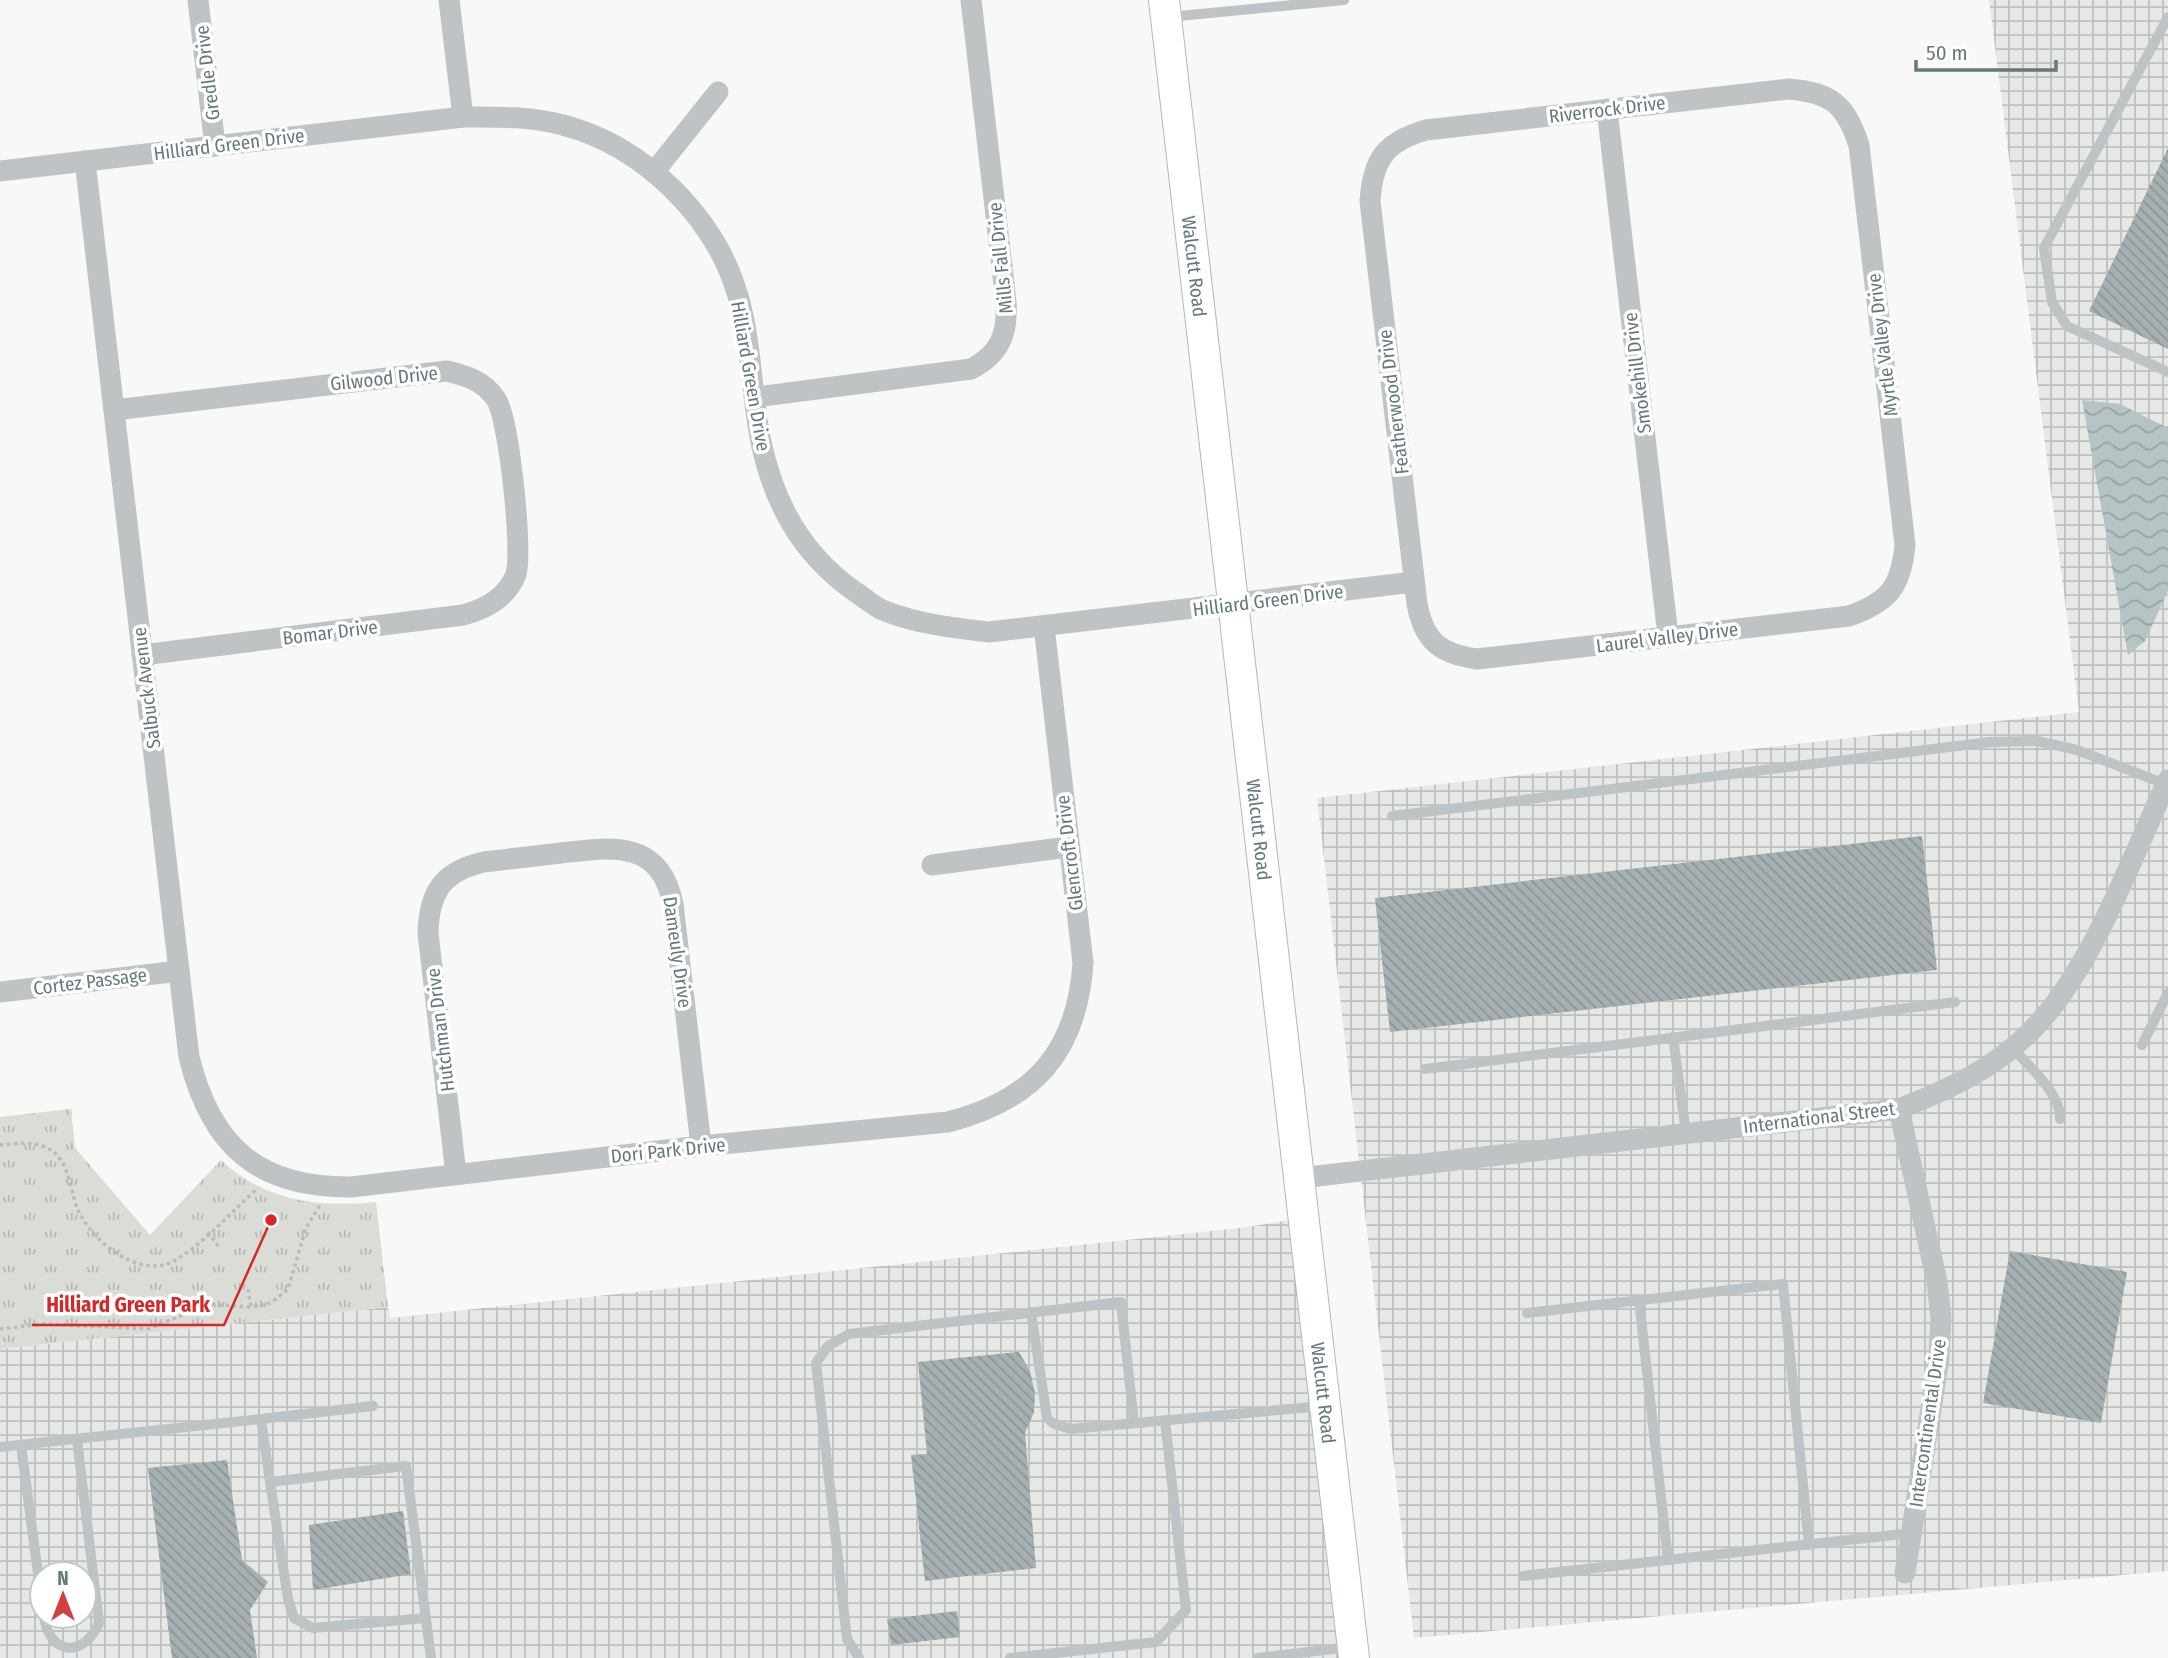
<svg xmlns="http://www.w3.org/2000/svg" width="2168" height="1658" font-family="'Fira Sans Condensed',sans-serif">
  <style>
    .industrial { fill: url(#industrial-grid); fill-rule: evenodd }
    .grass { fill: url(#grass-tufts) }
    .water { fill: url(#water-waves) }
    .building { fill: url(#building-back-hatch) }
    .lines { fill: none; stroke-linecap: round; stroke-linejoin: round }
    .secondary-casing { stroke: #b0b8ba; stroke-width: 32 }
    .path { stroke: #b8bcbe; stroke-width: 3.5; stroke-dasharray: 3.5 3.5; stroke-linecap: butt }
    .lane { stroke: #bec3c5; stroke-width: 10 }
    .street { stroke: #bec3c5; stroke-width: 21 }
    .secondary { stroke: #fff; stroke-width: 30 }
    .labels { text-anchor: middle; stroke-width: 7; stroke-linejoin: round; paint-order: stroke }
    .street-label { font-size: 19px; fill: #66797e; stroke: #fff }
    .leader { fill: none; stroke: #d62828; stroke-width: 2.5 }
    .callout-dot { fill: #d62828; stroke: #fff; stroke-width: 2.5 }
    .callout-label { font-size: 21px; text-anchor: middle; font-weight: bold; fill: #d62828; stroke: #fff; stroke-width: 7; stroke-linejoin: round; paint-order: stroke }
  </style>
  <defs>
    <pattern id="industrial-grid" width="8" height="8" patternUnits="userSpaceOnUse" patternTransform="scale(1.75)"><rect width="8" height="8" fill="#e6e8e6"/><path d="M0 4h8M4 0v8" fill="none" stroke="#bec1c0"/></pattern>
    <pattern id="grass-tufts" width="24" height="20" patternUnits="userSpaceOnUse" patternTransform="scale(1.75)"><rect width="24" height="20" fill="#daddd6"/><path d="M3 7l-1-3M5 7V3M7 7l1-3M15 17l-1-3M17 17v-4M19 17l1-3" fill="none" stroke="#b5b8b3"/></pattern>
    <pattern id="water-waves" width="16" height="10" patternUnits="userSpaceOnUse" patternTransform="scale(1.75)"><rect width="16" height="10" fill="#b6c4c5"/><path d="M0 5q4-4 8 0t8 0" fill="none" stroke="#98a4a5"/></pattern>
    <pattern id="building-back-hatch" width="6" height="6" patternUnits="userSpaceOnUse" patternTransform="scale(1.75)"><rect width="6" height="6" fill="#a6b0b2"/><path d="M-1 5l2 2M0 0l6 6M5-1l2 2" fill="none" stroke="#8b9496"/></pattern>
  </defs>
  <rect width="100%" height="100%" fill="#f8f8f6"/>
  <!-- industrial -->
  <g class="industrial">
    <path d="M 1989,0 L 2168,0 L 2168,1571 L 1414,1638 L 1317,798 L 2079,712 Z"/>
    <path d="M 1304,1218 L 1354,1658 L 0,1658 L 0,1349 L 388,1307 L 390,1318 L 1240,1228 ZM 42,1574 L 84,1574 L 84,1616 L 42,1616 Z"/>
  </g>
  <!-- grass -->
  <path class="grass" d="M 71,1109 L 75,1148 L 150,1235 L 221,1160 C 264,1201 320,1208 376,1202 L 388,1307 L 0,1349 L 0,1117 Z"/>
  <!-- water -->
  <path class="water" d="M 2082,400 L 2120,404 L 2168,428 L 2168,591 L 2145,641 L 2128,655 Z"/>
  <!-- building -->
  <g class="building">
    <path d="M 2168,148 L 2168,349 L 2089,311 Z"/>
    <path d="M 1922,836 L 1937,970 L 1390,1032 L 1375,898 Z"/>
    <path d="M 2010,1251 L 2127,1272 L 2101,1423 L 1983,1403 Z"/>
    <path d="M 1019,1352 L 1030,1371 L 1035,1393 L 1034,1412 L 1025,1433 L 1036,1568 L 925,1581 L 911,1455 L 927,1454 L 918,1362 Z"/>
    <path d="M 227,1460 L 242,1560 L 268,1582 L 250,1610 L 257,1658 L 172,1658 L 148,1468 Z"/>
    <path d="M 403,1511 L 411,1574 L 313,1590 L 309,1525 Z"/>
    <path d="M 957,1611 L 960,1637 L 891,1645 L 887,1619 Z"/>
  </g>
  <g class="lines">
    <!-- secondary casing -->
    <g class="secondary-casing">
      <g id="secondary">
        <path id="s1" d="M 1164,0 L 1354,1658"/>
      </g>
    </g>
    <!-- path -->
    <g class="path">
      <path d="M 0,1145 C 20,1143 46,1139 60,1159 C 71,1174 71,1197 80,1214 C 95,1243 139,1278 172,1262 C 201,1247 233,1210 258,1188"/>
      <path d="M 208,1232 L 219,1247"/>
      <path d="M 248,1289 L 251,1307"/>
      <path d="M 0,1329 L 43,1324 L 148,1329 L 210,1304 L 251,1307 L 271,1303 L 288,1289 L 306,1228 L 320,1205"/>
    </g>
    <!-- lane -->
    <g class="lane">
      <path d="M 1169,17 L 1344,0"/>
      <path d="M 2168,17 L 2044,248 L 2052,302 L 2067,326 L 2168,372"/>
      <path d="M 1392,816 L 1990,742 L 2037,741 L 2077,750 L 2168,785"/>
      <path d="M 1673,1037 L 1686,1133"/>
      <path d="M 2142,1045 L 2168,993"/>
      <path d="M 2012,1047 C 2028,1066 2061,1093 2060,1119"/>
      <path d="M 1425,1069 L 1955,1002"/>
      <path d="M 1639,1300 L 1668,1560"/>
      <path d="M 1031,1312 L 1047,1418 L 1054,1424 L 1071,1429 L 1323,1406"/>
      <path d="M 1527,1313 L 1783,1284 L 1809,1545"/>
      <path d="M 261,1419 L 373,1406"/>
      <path d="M 21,1445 L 42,1604"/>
      <path d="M 0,1447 L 261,1419 L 270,1482 L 406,1466 L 431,1658"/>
      <path d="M 270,1482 L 288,1599 L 294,1618 L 313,1628 L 425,1618"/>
      <path d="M 1523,1576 L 1912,1533"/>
      <path d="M 44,1616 C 49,1656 84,1658 99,1623 L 77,1439"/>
      <path d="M 859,1658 L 847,1639 L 816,1363 L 828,1346 L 849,1334 L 1121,1302 L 1134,1423"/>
      <path d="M 1010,1658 L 1156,1642 L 1186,1610 L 1165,1420"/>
      <path d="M 1258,1658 L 1350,1647"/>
    </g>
    <!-- street -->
    <g class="street">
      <path d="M 198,0 L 215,146"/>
      <path d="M 449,0 L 463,117"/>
      <path d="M 1789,89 C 1832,93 1845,104 1859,145 L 1905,545 C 1901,587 1889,602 1849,616 L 1477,659 C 1440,654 1424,641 1417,604 L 1370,201 C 1373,159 1385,142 1426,130 Z"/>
      <path d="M 1607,109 L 1668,636"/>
      <path d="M 85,161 L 189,1057 C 211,1146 258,1188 351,1187 L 701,1146 L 948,1122 C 1034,1100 1077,1052 1083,963 L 1044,626"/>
      <path d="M 0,171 L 463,117 C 496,117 530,116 563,125 C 643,146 715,216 738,296 C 752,344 751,394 761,442 C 774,504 802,554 854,591 C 864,597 874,607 885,611 C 918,624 954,628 989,632 L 1414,582"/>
      <path d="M 654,172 L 718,92"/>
      <path d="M 756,397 L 971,369 C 1000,354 1008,334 1006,302 L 971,0"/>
      <path d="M 114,410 L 447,371 C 467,376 484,381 496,399 C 509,418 523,552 516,574 C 507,598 486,609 463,615 L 142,655"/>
      <path d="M 932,865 L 1068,847"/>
      <path d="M 0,992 L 179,971"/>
      <path d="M 1899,1109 L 1937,1282 L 1941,1318 L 1939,1358 L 1905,1573"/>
      <path d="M 456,1174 L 428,933 C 429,892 443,871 484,862 C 510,859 535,856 561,853 C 612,847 660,839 673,904 L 701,1146"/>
      <path d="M 1300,1178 L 1899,1109 C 1947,1090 1994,1069 2031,1031 C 2092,971 2131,858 2168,780"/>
    </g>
    <!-- secondary -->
    <use href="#secondary" class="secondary"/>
  </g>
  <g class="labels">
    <!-- street labels -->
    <g class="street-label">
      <text transform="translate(207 73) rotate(-97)" y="7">Gredle Drive</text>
      <text transform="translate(1607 109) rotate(-7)" y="7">Riverrock Drive</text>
      <text transform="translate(229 144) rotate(-7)" y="7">Hilliard Green Drive</text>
      <text transform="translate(1000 258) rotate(-96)" y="7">Mills Fall Drive</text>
      <text dy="7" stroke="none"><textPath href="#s1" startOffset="268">Walcutt Road</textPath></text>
      <text transform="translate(1882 345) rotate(-97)" y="7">Myrtle Valley Drive</text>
      <text transform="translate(1637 373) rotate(-97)" y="7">Smokehill Drive</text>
      <text transform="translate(751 376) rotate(80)" y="7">Hilliard Green Drive</text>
      <text transform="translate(384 378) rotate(-6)" y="7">Gilwood Drive</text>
      <text transform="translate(1393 402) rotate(-97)" y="7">Featherwood Drive</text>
      <text transform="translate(1268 600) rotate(-7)" y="7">Hilliard Green Drive</text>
      <text transform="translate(330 632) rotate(-7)" y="7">Bomar Drive</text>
      <text transform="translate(1667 637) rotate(-7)" y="7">Laurel Valley Drive</text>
      <text transform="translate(146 688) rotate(-97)" y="7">Salbuck Avenue</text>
      <text dy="7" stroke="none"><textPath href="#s1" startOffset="835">Walcutt Road</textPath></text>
      <text transform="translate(1069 853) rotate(-97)" y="7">Glencroft Drive</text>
      <text transform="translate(678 952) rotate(82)" y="7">Dameuly Drive</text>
      <text transform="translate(90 981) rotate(-7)" y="7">Cortez Passage</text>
      <text transform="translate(440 1030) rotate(-97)" y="7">Hutchman Drive</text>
      <text transform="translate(1819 1117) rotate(-7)" y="7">International Street</text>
      <text transform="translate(668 1150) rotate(-6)" y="7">Dori Park Drive</text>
      <text dy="7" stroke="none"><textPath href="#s1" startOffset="1402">Walcutt Road</textPath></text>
      <text transform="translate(1927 1423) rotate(-82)" y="7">Intercontinental Drive</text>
    </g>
  </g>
  <!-- callouts -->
  <path class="leader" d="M271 1220L224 1325H32"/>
  <circle class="callout-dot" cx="271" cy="1220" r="7"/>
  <g class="callout-label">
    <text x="128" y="1312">Hilliard Green Park</text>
  </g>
  <!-- north arrow -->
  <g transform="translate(63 1595)"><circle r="33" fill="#ffffff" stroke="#c2c9cb" stroke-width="2"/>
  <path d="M0-5L12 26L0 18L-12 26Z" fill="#d13f3e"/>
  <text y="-10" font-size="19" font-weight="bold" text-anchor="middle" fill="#66797e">N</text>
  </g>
  <!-- scale -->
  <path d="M1916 60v10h140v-10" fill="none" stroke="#66797e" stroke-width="3.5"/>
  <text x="1926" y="60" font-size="21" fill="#66797e" stroke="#ffffff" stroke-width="5" paint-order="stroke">50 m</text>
</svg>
